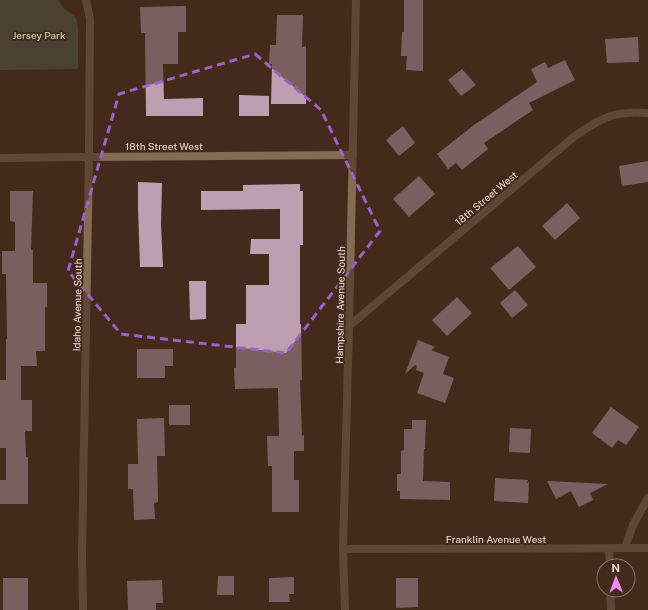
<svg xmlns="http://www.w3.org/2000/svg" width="648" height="610" font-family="'Public Sans',sans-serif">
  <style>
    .green { fill: #535d4c }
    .building { fill: #be9eb1 }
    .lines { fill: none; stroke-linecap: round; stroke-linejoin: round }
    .street { stroke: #846c54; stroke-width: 8 }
    .marked { fill: none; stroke: #9e62c6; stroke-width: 3; stroke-dasharray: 8 5; stroke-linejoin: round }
    .labels { text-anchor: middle; stroke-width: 4; stroke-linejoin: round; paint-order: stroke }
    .park-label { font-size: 10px; fill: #c9e6b4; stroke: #442a1c }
    .street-label { font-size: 10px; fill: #f0dfd6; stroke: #442a1c }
  </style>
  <rect width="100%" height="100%" fill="#442a1c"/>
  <!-- green -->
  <path class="green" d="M 0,0 L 58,0 L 63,8 L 74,16 L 77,21 L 78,29 L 78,69 L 0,70 Z"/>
  <!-- building -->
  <g class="building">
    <path d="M 404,0 L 423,0 L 423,71 L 406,70 L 407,56 L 401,56 L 402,32 L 404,32 Z"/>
    <path d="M 186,6 L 186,32 L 178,32 L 178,64 L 163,64 L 164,99 L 203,98 L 203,116 L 146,116 L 145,33 L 141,33 L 140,7 Z"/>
    <path d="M 277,15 L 303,15 L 302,47 L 306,46 L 306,104 L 271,104 L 272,64 L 269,64 L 270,45 L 276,45 Z"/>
    <path d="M 638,37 L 639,62 L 607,63 L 605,39 Z"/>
    <path d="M 565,60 L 575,80 L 529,103 L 533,110 L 484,143 L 488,149 L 462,170 L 456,163 L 448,169 L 437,154 L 474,125 L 537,82 L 531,69 L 545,62 L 548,68 Z"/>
    <path d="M 462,69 L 476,85 L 461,96 L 448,80 Z"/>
    <path d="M 239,95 L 269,96 L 269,116 L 239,116 Z"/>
    <path d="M 403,126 L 415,143 L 399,156 L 386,140 Z"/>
    <path d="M 648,161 L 648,182 L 622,186 L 619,166 Z"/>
    <path d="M 419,176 L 435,194 L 409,217 L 393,199 Z"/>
    <path d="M 138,182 L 162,183 L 161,225 L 163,267 L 140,267 L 138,207 Z"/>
    <path d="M 300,184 L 300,191 L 303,191 L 303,245 L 300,245 L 300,324 L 301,324 L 302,380 L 300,380 L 302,436 L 304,435 L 304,451 L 294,451 L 294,480 L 299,480 L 299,512 L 272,512 L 272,466 L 268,466 L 267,436 L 279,436 L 278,388 L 235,389 L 234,368 L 236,368 L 236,324 L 246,324 L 246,285 L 269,285 L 269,254 L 250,254 L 251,239 L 280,239 L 280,209 L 201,210 L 201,191 L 243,191 L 243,185 Z"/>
    <path d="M 10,191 L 33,191 L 31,250 L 33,250 L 33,283 L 47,283 L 47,307 L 45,307 L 45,351 L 36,351 L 37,366 L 21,366 L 21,400 L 32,400 L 32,431 L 25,431 L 26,457 L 28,457 L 28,504 L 0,504 L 0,480 L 6,480 L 6,448 L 0,448 L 0,380 L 6,380 L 6,339 L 7,339 L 6,274 L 2,274 L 2,251 L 15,251 L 15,222 L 10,221 Z"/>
    <path d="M 567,203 L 580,218 L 555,240 L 542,226 Z"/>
    <path d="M 518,246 L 536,267 L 509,290 L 490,268 Z"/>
    <path d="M 189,281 L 206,281 L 206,319 L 190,320 Z"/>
    <path d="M 515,290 L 528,305 L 512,318 L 500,303 Z"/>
    <path d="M 457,297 L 472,313 L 447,336 L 432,320 Z"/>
    <path d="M 418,340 L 435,347 L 431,350 L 449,357 L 443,374 L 454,378 L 445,403 L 417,393 L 424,373 L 416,370 L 417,366 L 415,365 L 405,374 Z"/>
    <path d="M 137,349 L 173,349 L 173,366 L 165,366 L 165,378 L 137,378 Z"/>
    <rect x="169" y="405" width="21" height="20"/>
    <path d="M 611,407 L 639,427 L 626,445 L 618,440 L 612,448 L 592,433 Z"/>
    <path d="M 164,418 L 165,456 L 157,456 L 158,502 L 154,503 L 155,519 L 134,520 L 133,489 L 128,489 L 128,464 L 138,464 L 137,419 Z"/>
    <path d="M 412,420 L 426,420 L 425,449 L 424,449 L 423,481 L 450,482 L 450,500 L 400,499 L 400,491 L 397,491 L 397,474 L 401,474 L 401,451 L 404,450 L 404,429 L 412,429 Z"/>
    <path d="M 510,428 L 531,429 L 530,453 L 509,452 Z"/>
    <path d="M 495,478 L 528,480 L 527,483 L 529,482 L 528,503 L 494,501 Z"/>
    <path d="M 547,481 L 588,483 L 608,484 L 590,493 L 593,500 L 579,507 L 571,491 L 556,499 Z"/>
    <path d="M 218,576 L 234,576 L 234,595 L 217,595 Z"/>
    <path d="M 294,577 L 294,594 L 289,594 L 290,602 L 269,602 L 269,578 Z"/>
    <rect x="3" y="578" width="25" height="32"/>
    <path d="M 396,578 L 418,578 L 418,607 L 396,608 Z"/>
    <path d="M 162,580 L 163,603 L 156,603 L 156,610 L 128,610 L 127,581 Z"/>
  </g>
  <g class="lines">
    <!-- street -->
    <g class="street">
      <path d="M 0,158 L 89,157 L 353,155"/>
      <path d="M 349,326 L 575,136 C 591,125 608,113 629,113 C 635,112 642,113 648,113"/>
      <path d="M 625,548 L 633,525 L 648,498"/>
      <path d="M 343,549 L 648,548"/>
      <path d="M 609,549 L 610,566"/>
      <path d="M 610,590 L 611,610"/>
      <path d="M 83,610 L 82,554 L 89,157 L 90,19 L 86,0"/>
      <path d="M 345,610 L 343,549 L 349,326 L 356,0"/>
    </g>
  </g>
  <!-- marked area -->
  <path d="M0 0H648V610H0ZM 255,54 L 321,110 L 380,231 L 286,353 L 121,334 L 68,271 L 119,94 Z" fill="#442a1c" fill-opacity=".55" fill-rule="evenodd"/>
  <path class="marked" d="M 255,54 L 321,110 L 380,231 L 286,353 L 121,334 L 68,271 L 119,94 Z"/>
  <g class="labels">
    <!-- park labels -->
    <g class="park-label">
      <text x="39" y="39">Jersey Park</text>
    </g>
    <!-- street labels -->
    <g class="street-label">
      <text x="164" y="150">18th Street West</text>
      <text transform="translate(486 198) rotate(-40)" y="4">18th Street West</text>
      <text transform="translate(77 305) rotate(-89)" y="4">Idaho Avenue South</text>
      <text transform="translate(340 305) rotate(-89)" y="4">Hampshire Avenue South</text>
      <text x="496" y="543">Franklin Avenue West</text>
    </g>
  </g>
  <!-- north arrow -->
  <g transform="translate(616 578) rotate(359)"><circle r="19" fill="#442a1c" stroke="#897266"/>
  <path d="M0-3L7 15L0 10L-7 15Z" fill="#f18af4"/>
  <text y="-6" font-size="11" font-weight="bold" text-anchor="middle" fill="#f0dfd6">N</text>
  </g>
</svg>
